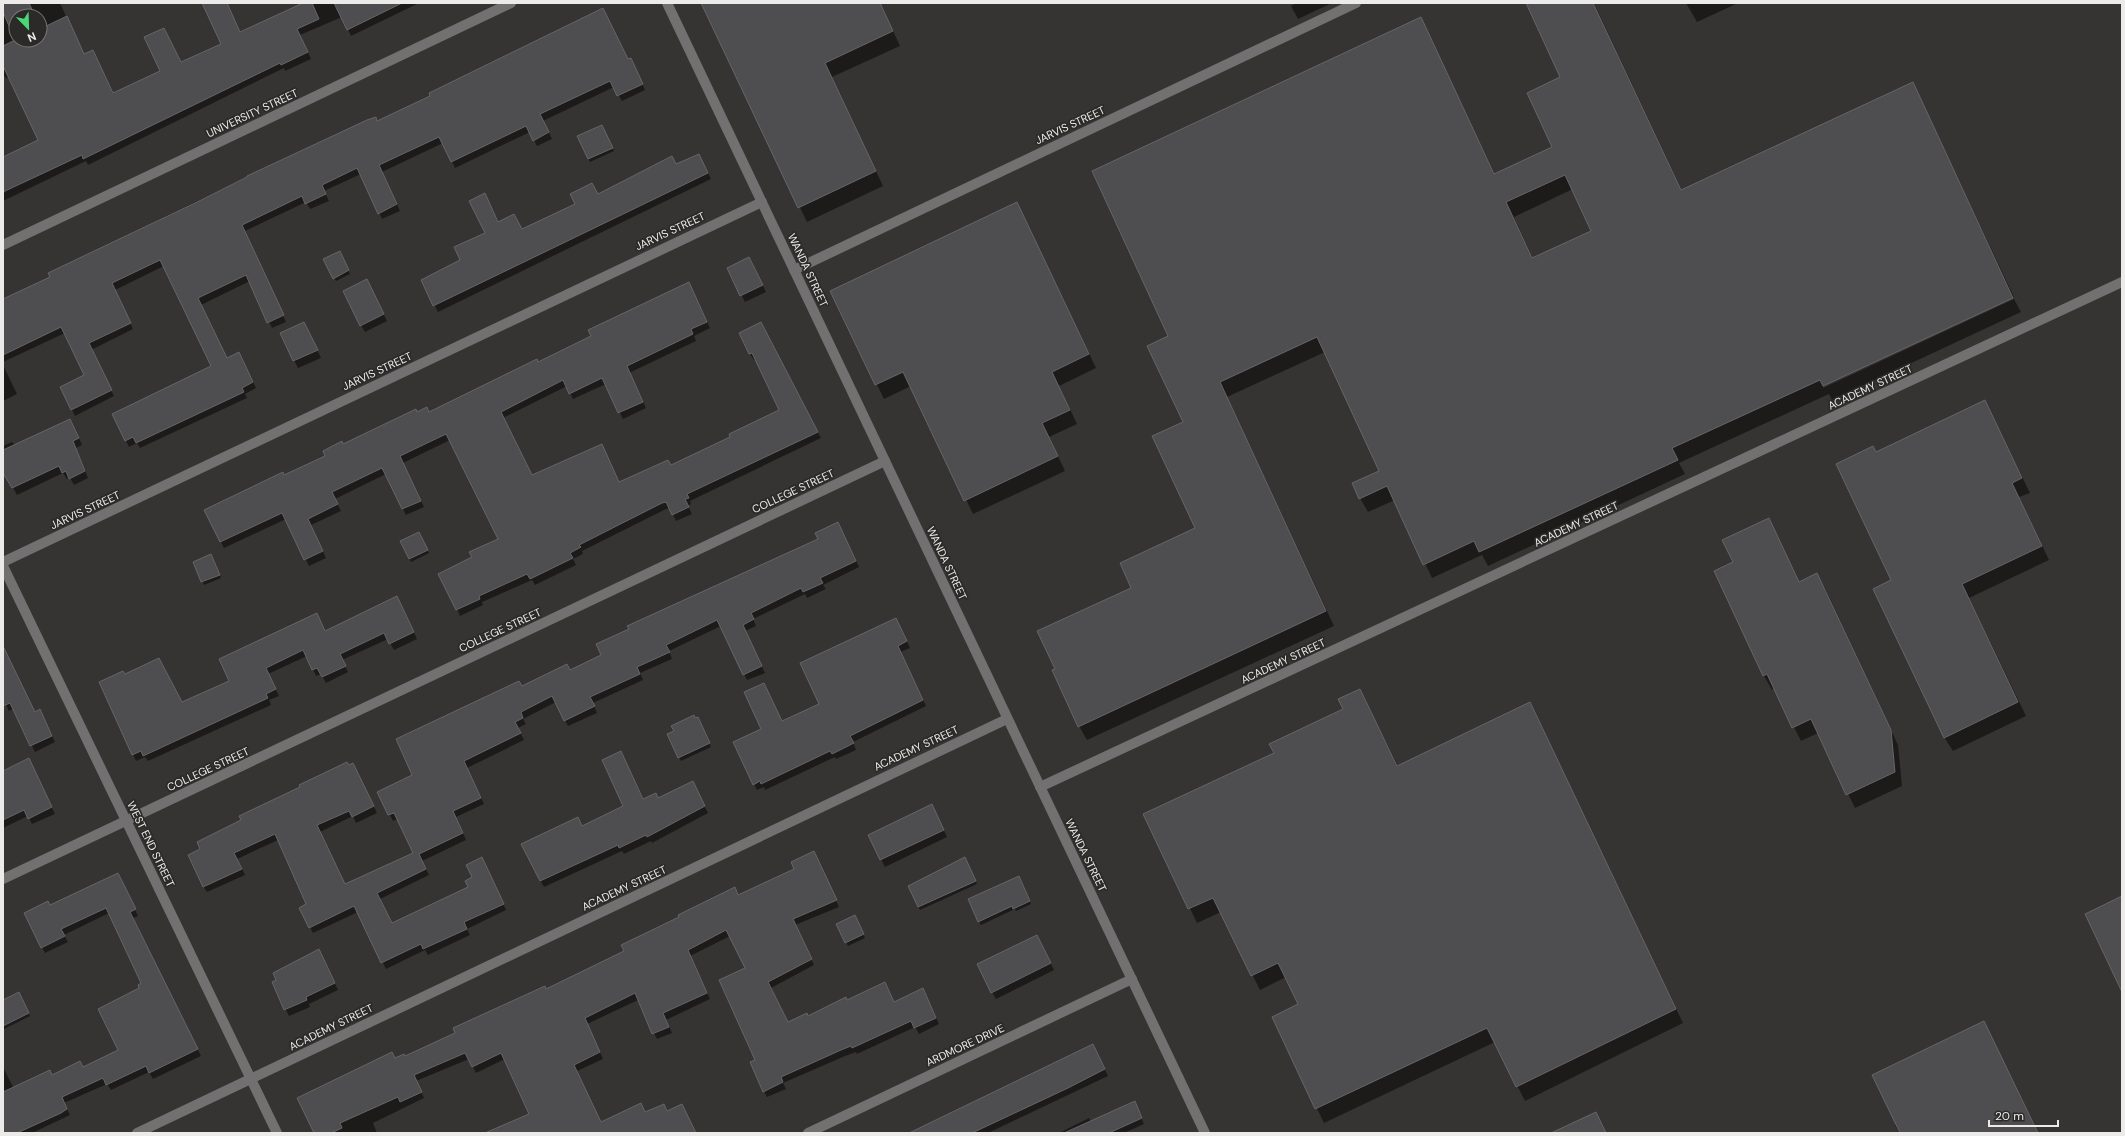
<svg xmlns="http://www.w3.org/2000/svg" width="2125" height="1136" font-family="'DM Sans',sans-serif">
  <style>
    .shadow { fill: #0007; fill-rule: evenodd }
    .building { fill: #4e4e51; stroke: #666568; fill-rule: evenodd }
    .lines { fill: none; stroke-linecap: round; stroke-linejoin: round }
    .street { stroke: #727070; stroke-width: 10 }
    .labels { text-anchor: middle; stroke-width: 3.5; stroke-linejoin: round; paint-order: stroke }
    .street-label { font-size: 11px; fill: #ecebe9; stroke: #2b2a28 }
  </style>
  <rect width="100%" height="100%" fill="#353432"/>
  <!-- shadow -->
  <g class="shadow">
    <path d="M 3,3 L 60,3 L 84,55 L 96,57 L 114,94 L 222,45 L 203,3 L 226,3 L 240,33 L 307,3 L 419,3 L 351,36 L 342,17 L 300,35 L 311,59 L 285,71 L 284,68 L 88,165 L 86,161 L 3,201 L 3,158 L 39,140 L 9,77 L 6,78 L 3,74 ZM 16,16 L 40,16 L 40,40 L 16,40 Z"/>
    <path d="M 702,3 L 880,3 L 900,46 L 832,77 L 883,186 L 807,222 Z"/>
    <path d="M 1296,3 L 1332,3 L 1298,19 L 1291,6 Z"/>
    <path d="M 1526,3 L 1594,3 L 1682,191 L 1913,84 L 2014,297 L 1823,385 L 1823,388 L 2014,299 L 2021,312 L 1832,400 L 1829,394 L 1679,463 L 1685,474 L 1488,566 L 1482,555 L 1432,578 L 1395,500 L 1368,512 L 1360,498 L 1380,471 L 1325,352 L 1227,397 L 1334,626 L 1087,740 L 1079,726 L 1132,588 L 1196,529 L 1184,422 L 1170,337 L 1421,18 L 1495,175 L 1553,147 L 1562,77 ZM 1573,189 L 1592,232 L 1533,259 L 1514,217 Z"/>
    <path d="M 1686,3 L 1738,3 L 1697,22 Z"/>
    <path d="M 628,60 L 634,65 L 645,90 L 622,101 L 614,87 L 543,121 L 552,139 L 537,146 L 530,132 L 455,168 L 443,143 L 382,172 L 400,211 L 382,219 L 361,174 L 324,191 L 329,201 L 310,209 L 306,202 L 245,231 L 286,322 L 272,328 L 250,281 L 201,305 L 227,359 L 242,360 L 256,388 L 245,394 L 247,398 L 140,448 L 137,443 L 129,447 L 113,414 L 213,366 L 164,266 L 115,290 L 133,329 L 91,350 L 114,396 L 75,416 L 61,387 L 86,376 L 65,333 L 3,362 L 3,299 L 51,278 L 49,273 L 300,151 L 367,121 L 377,122 Z"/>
    <path d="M 603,129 L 614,151 L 590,162 L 578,137 Z"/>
    <path d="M 702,161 L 711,179 L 438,312 L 422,280 L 462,261 L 486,233 L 488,201 L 499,223 L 522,230 L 598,195 L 676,165 Z"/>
    <path d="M 1017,203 L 1096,368 L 1059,386 L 1077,424 L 1049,437 L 1065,471 L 973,514 L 911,386 L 884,399 L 831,291 Z"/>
    <path d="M 339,253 L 350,274 L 336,281 L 334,278 Z"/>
    <path d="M 753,265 L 766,292 L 745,302 L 728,268 Z"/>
    <path d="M 370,287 L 387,321 L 365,332 L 361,325 Z"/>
    <path d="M 692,290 L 710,328 L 694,336 L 696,341 L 629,373 L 646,408 L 623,419 L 606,384 L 573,399 L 567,386 L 503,418 L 532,476 L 619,483 L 671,467 L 732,438 L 781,410 L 756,359 L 754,360 L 750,354 L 764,330 L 821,438 L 690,501 L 691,504 L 688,506 L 692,514 L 676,521 L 670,508 L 666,509 L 582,551 L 583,554 L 573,559 L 576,565 L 535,585 L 532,580 L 482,602 L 483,605 L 460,616 L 457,609 L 473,558 L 499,540 L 450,440 L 403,463 L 424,507 L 406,515 L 386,474 L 335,499 L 341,511 L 311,525 L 326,558 L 309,566 L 286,519 L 224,548 L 205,510 L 284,476 L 327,456 L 343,446 L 417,413 L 429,413 L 538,364 Z"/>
    <path d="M 308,330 L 321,358 L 298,368 L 281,334 Z"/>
    <path d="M 3,365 L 17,394 L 3,401 Z"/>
    <path d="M 1985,401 L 2030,493 L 2019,497 L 2049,560 L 1969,598 L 2026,716 L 1953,751 L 1944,737 L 1892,581 L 1876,453 Z"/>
    <path d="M 74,427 L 82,445 L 76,448 L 88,478 L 74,485 L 70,478 L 67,479 L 63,473 L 17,495 L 3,469 L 3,446 L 12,442 L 15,445 Z"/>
    <path d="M 1768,519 L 1799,582 L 1817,574 L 1825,588 L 1898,745 L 1902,786 L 1855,808 L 1818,733 L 1801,741 L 1774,688 L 1772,690 L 1764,676 L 1715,571 L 1734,562 Z"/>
    <path d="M 841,529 L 859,567 L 823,585 L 826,589 L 807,598 L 805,594 L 753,619 L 756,626 L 745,631 L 765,673 L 747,680 L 721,626 L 669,651 L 672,659 L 640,673 L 643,680 L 593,703 L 597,713 L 568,726 L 556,702 L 523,719 L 526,724 L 518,728 L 524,740 L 467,768 L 484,804 L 456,817 L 466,840 L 422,861 L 429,875 L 380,899 L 392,925 L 470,888 L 482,858 L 506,910 L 467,929 L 470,935 L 428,955 L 425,950 L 386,969 L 358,912 L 313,933 L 310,927 L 308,904 L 278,840 L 237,859 L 245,875 L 207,892 L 203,886 L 189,855 L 349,766 L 356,770 L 377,813 L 356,823 L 353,816 L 320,832 L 345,885 L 414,853 L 398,819 L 393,821 L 379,793 L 414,776 L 522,687 L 570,671 Z"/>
    <path d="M 420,536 L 429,553 L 411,562 L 401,542 Z"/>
    <path d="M 213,558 L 221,578 L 204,585 L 194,563 Z"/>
    <path d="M 400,604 L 417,639 L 394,650 L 388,639 L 342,660 L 348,672 L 326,683 L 321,674 L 316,676 L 307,656 L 268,674 L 279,696 L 269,700 L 271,705 L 148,761 L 145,757 L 136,761 L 100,682 L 125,676 L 182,703 L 230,681 L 325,632 Z"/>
    <path d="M 899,625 L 910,648 L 900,652 L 926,706 L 853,742 L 856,750 L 836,759 L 835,757 L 765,790 L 764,787 L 757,790 L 754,784 L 782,722 L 821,704 Z"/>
    <path d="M 3,646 L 35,713 L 43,717 L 55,742 L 35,752 L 14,708 L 9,711 L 3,699 Z"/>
    <path d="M 1360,690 L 1398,766 L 1530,703 L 1683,1023 L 1525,1101 L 1495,1042 L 1324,1123 L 1273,1017 L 1299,1005 L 1286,977 L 1260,990 L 1221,912 L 1197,923 L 1145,814 L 1275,753 L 1345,710 Z"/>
    <path d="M 695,720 L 700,721 L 711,747 L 681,761 L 668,735 Z"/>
    <path d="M 621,752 L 644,800 L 658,799 L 696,789 L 708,813 L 652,843 L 651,841 L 624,854 L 622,851 L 544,887 L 540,880 L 582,827 L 625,806 Z"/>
    <path d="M 32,766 L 55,814 L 32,824 L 28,816 L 3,828 L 3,772 Z"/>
    <path d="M 935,812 L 947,837 L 885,867 L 869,835 Z"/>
    <path d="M 817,859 L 839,907 L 795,925 L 814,965 L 771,988 L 788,1023 L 808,1017 L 847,1001 L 894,1003 L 926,996 L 939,1024 L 919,1034 L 915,1027 L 857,1054 L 856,1052 L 845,1056 L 783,1083 L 786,1089 L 767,1097 L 764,1091 L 756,1060 L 746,968 L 730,936 L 690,956 L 710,999 L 666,1020 L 672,1033 L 657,1039 L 638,1000 L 587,1024 L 603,1059 L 577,1071 L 601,1123 L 645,1113 L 664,1105 L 668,1112 L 695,1133 L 500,1133 L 531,1115 L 505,1059 L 476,1073 L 469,1059 L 416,1081 L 424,1098 L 373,1123 L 377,1133 L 315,1133 L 395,1059 L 405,1057 L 546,990 Z"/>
    <path d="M 966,862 L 977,884 L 920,910 L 918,906 Z"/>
    <path d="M 121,880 L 138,916 L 133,918 L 201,1056 L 153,1079 L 149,1072 L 111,1090 L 107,1084 L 64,1103 L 70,1115 L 32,1133 L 3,1133 L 3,1067 L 14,1089 L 83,1068 L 119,1051 L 143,984 L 109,913 L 64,935 L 68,942 L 45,953 L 42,947 L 50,906 Z"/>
    <path d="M 1021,881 L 1031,904 L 1016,911 L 1015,909 L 981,925 L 979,922 Z"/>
    <path d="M 856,919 L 865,938 L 848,946 L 837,924 Z"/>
    <path d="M 1041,943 L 1054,970 L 996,999 L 992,992 Z"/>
    <path d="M 322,956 L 338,990 L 309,1004 L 310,1007 L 289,1016 L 273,983 Z"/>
    <path d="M 21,996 L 30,1016 L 4,1029 L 3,1001 Z"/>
    <path d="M 1984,1022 L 2038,1133 L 1899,1133 L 1895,1125 Z"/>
    <path d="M 1093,1045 L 1108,1076 L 988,1133 L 909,1133 Z"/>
    <path d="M 1137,1108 L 1144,1124 L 1124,1133 L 1059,1133 L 1089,1118 L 1091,1122 Z"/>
  </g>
  <!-- building -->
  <g class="building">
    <path d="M 3,3 L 29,3 L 35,16 L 16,16 L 16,40 L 40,40 L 40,29 L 67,16 L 84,54 L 93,50 L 113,93 L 160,71 L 144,37 L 164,28 L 181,62 L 221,44 L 202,3 L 227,3 L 240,32 L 303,3 L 312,3 L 319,19 L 297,29 L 308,52 L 281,65 L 280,63 L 83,159 L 82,155 L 3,192 L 3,157 L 38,140 L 3,66 L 3,46 L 15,40 L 3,12 Z"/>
    <path d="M 334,3 L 402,3 L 347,30 Z"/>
    <path d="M 701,3 L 880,3 L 893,31 L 825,63 L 876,171 L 798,208 Z"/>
    <path d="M 1526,3 L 1593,3 L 1681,190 L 1913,82 L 2013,298 L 1823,386 L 1820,380 L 1672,448 L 1678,460 L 1479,552 L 1474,541 L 1423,565 L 1387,486 L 1359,499 L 1352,483 L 1379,471 L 1317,337 L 1220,382 L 1326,611 L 1078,727 L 1052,670 L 1055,669 L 1037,631 L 1131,588 L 1120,563 L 1195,528 L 1152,436 L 1183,422 L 1147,346 L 1168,336 L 1092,171 L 1421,17 L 1494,174 L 1552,147 L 1527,93 L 1560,77 ZM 1565,175 L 1591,231 L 1532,258 L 1506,202 Z"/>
    <path d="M 603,8 L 628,59 L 631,58 L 643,84 L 617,96 L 610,81 L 540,114 L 549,132 L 533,141 L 526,126 L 451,162 L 439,137 L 379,165 L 397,204 L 378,214 L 357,168 L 322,185 L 326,194 L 305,204 L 302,196 L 242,225 L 284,315 L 267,323 L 246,275 L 198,298 L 227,358 L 239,352 L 253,382 L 242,388 L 244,392 L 136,443 L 133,437 L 125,441 L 112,414 L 211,366 L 160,260 L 112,283 L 131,323 L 89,343 L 112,390 L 71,410 L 60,387 L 84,375 L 61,327 L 3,355 L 3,299 L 50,277 L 48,273 L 195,203 L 247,177 L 247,176 L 367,120 L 376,117 L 377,121 L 430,96 L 429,93 Z"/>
    <path d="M 602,125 L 613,148 L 588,159 L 577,136 Z"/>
    <path d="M 699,154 L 708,173 L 433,306 L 421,280 L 460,260 L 454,247 L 485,233 L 469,201 L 485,193 L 498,222 L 514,214 L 522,229 L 575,204 L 570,194 L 592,183 L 598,194 L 672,156 L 676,164 Z"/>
    <path d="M 1017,202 L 1089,354 L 1052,372 L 1070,410 L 1042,423 L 1058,456 L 964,501 L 903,372 L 875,385 L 830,291 Z"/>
    <path d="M 340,251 L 349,270 L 333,279 L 323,259 Z"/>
    <path d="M 749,257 L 763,285 L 740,296 L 727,268 Z"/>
    <path d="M 367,279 L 384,314 L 360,326 L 343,291 Z"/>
    <path d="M 689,282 L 707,322 L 691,329 L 693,334 L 627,366 L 643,402 L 618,413 L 602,378 L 569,394 L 563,380 L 501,412 L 532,475 L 602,444 L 619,482 L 668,460 L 671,465 L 730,437 L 729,434 L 779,410 L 752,353 L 749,354 L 739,333 L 761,322 L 818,432 L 687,494 L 689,498 L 685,499 L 689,507 L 672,515 L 666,502 L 662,503 L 579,545 L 581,547 L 570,553 L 573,558 L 530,579 L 527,574 L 479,596 L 480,599 L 456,610 L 438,574 L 472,557 L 469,552 L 498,539 L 446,434 L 400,456 L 421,501 L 402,509 L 382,468 L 332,492 L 338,504 L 308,519 L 323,551 L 304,560 L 282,513 L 220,542 L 204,510 L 283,472 L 284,475 L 325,456 L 323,451 L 342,441 L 343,444 L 416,409 L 417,412 L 427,407 L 429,412 L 537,359 L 538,362 L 591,336 L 588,330 Z"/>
    <path d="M 304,322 L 318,350 L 293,361 L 280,333 Z"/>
    <path d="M 1985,400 L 2022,478 L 2012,483 L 2042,546 L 1962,584 L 2018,702 L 1944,738 L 1873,589 L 1891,580 L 1836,464 L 1873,446 L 1876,452 Z"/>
    <path d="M 70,419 L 79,438 L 73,441 L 85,471 L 69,479 L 66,471 L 62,473 L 59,466 L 12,488 L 3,473 L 3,450 Z"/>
    <path d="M 1769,518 L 1799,582 L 1817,573 L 1891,730 L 1895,772 L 1846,795 L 1811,719 L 1792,728 L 1767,674 L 1763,676 L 1714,571 L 1733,562 L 1722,540 Z"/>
    <path d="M 838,522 L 856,561 L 820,578 L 823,583 L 803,592 L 801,588 L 751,613 L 754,619 L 743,625 L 762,666 L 743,675 L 717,620 L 666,645 L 670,652 L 637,667 L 640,674 L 590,697 L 595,706 L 564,721 L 552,696 L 521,712 L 523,718 L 515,722 L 521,733 L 464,761 L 481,798 L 453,811 L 463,833 L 419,854 L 426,869 L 377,893 L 392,923 L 468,887 L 465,881 L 472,877 L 466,865 L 482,857 L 504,904 L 464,922 L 467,929 L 423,949 L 421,944 L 381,963 L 354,906 L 309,928 L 299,908 L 306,904 L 275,834 L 234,853 L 242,869 L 203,887 L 188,855 L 200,849 L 197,842 L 241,820 L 239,816 L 300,787 L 299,785 L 347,762 L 349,765 L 353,763 L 374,806 L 352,817 L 349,811 L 317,825 L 345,884 L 413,853 L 394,813 L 388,815 L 377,792 L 412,775 L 396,739 L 519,681 L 522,686 L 567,664 L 570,670 L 601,655 L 596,644 L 629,629 L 627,626 L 818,539 L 815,533 Z"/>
    <path d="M 419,532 L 428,550 L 409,559 L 400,541 Z"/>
    <path d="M 211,554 L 220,575 L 201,582 L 193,562 Z"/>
    <path d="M 397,596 L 414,632 L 389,644 L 384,633 L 340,654 L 346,666 L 322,677 L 317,668 L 312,670 L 303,650 L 266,668 L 276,689 L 266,694 L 268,698 L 143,756 L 141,751 L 132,755 L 99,682 L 123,671 L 125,674 L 159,658 L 182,702 L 229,681 L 219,659 L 317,613 L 325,631 Z"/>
    <path d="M 896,618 L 907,641 L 898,646 L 923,700 L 850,736 L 854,743 L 832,754 L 830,751 L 761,784 L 760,781 L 753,785 L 733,742 L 761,729 L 744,692 L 764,683 L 782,721 L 819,704 L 800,663 Z"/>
    <path d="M 3,646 L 35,712 L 40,709 L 52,736 L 30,746 L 10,703 L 3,706 Z"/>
    <path d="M 1360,689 L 1397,766 L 1530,702 L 1676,1009 L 1516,1087 L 1487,1028 L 1315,1109 L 1272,1017 L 1298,1004 L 1278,963 L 1251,976 L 1213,898 L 1188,909 L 1143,814 L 1274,753 L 1269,744 L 1343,709 L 1338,699 Z"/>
    <path d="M 694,715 L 695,718 L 698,717 L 710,743 L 678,758 L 667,734 L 674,731 L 671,726 Z"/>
    <path d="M 621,751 L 643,799 L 656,793 L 658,798 L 693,781 L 705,806 L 647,837 L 646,835 L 619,848 L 618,845 L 540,881 L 521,844 L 578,817 L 582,826 L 623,806 L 602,760 Z"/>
    <path d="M 29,758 L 52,807 L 28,819 L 24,810 L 3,820 L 3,771 Z"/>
    <path d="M 932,804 L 944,830 L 880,860 L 868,835 Z"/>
    <path d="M 814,851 L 837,900 L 793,919 L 812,959 L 768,982 L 788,1022 L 807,1013 L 808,1016 L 846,997 L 847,1000 L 885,982 L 894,1002 L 923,988 L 936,1018 L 914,1028 L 911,1021 L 852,1048 L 851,1046 L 841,1050 L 781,1077 L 783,1082 L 763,1092 L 750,1062 L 755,1060 L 719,980 L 745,968 L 726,930 L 688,950 L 707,993 L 663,1013 L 669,1027 L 652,1034 L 635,993 L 585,1018 L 600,1052 L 574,1065 L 601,1122 L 641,1103 L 645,1112 L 664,1104 L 667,1111 L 682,1104 L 696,1133 L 485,1133 L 529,1114 L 501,1053 L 472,1067 L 465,1053 L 414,1075 L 422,1092 L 400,1102 L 398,1097 L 340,1123 L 342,1128 L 331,1133 L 314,1133 L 297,1098 L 392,1052 L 395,1058 L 404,1054 L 405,1056 L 455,1033 L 453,1028 L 545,986 L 546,989 L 624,951 L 621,945 L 679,917 L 678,915 L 735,887 L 738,895 L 794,869 L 791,862 Z"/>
    <path d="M 965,857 L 976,881 L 918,907 L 908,886 Z"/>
    <path d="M 118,873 L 136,909 L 130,912 L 198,1049 L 149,1073 L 146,1066 L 106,1085 L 103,1078 L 62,1097 L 67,1109 L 61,1113 L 17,1133 L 3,1133 L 3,1092 L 50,1070 L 52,1075 L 80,1061 L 83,1067 L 118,1050 L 98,1009 L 139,988 L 138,985 L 141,983 L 106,908 L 61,929 L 65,936 L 41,948 L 24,913 L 48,901 L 50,905 Z"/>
    <path d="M 1019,876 L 1030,901 L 1013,909 L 1012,906 L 978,922 L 968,899 Z"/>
    <path d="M 2122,896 L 2122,992 L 2085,914 Z"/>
    <path d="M 855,915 L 864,934 L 845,943 L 836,924 Z"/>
    <path d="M 1037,935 L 1051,963 L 991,993 L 977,964 Z"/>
    <path d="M 319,949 L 335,983 L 306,997 L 307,1000 L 284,1010 L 272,982 L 276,980 L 273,973 Z"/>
    <path d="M 19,992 L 29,1013 L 3,1026 L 3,1000 Z"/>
    <path d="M 1984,1021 L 2038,1133 L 1900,1133 L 1872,1075 Z"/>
    <path d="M 1093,1044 L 1105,1069 L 1068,1088 L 972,1133 L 909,1133 Z"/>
    <path d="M 1135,1101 L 1142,1118 L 1109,1133 L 1064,1133 Z"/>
    <path d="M 1596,1112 L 1606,1133 L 1551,1133 Z"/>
  </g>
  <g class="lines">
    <!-- street -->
    <g class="street">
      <path d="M 667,3 L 1205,1133"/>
      <path d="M 3,245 L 511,3"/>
      <path d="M 794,270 L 1356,3"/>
      <path d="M 3,562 L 762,202"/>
      <path d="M 3,566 L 277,1133"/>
      <path d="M 1040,787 L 2122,282"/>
      <path d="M 3,879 L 885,461"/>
      <path d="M 137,1133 L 1007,719"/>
      <path d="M 808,1133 L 1132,979"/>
    </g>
  </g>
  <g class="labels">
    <!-- street labels -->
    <g class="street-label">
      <text transform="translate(252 113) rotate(-25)" y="4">UNIVERSITY STREET</text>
      <text transform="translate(1070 125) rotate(-25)" y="4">JARVIS STREET</text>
      <text transform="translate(670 231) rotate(-25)" y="4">JARVIS STREET</text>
      <text transform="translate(808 270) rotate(65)" y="4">WANDA STREET</text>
      <text transform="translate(377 371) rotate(-25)" y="4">JARVIS STREET</text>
      <text transform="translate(1870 387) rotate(-25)" y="4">ACADEMY STREET</text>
      <text transform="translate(793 491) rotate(-25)" y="4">COLLEGE STREET</text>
      <text transform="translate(85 510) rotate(-25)" y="4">JARVIS STREET</text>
      <text transform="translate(1576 524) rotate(-25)" y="4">ACADEMY STREET</text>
      <text transform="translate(947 563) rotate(65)" y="4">WANDA STREET</text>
      <text transform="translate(500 630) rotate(-25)" y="4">COLLEGE STREET</text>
      <text transform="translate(1283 661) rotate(-25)" y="4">ACADEMY STREET</text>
      <text transform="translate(916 748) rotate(-25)" y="4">ACADEMY STREET</text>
      <text transform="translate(208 769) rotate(-25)" y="4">COLLEGE STREET</text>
      <text transform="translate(151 844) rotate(64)" y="4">WEST END STREET</text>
      <text transform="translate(1086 855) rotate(64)" y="4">WANDA STREET</text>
      <text transform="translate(624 888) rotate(-25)" y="4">ACADEMY STREET</text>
      <text transform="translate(331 1027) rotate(-26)" y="4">ACADEMY STREET</text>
      <text transform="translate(965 1045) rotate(-25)" y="4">ARDMORE DRIVE</text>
    </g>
  </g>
  <!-- border -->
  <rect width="2125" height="1136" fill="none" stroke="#ecebe9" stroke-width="8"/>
  <!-- north arrow -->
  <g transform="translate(28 28) rotate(157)"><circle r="19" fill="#2b2a28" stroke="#787775"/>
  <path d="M0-3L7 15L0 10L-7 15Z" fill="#4bd677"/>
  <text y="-6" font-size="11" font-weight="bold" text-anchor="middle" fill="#ecebe9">N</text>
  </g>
  <!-- scale -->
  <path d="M1989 1120v6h69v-6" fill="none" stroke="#ecebe9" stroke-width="2"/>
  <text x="1995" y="1120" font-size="12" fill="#ecebe9" stroke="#2b2a28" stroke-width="3" paint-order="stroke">20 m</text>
</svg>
